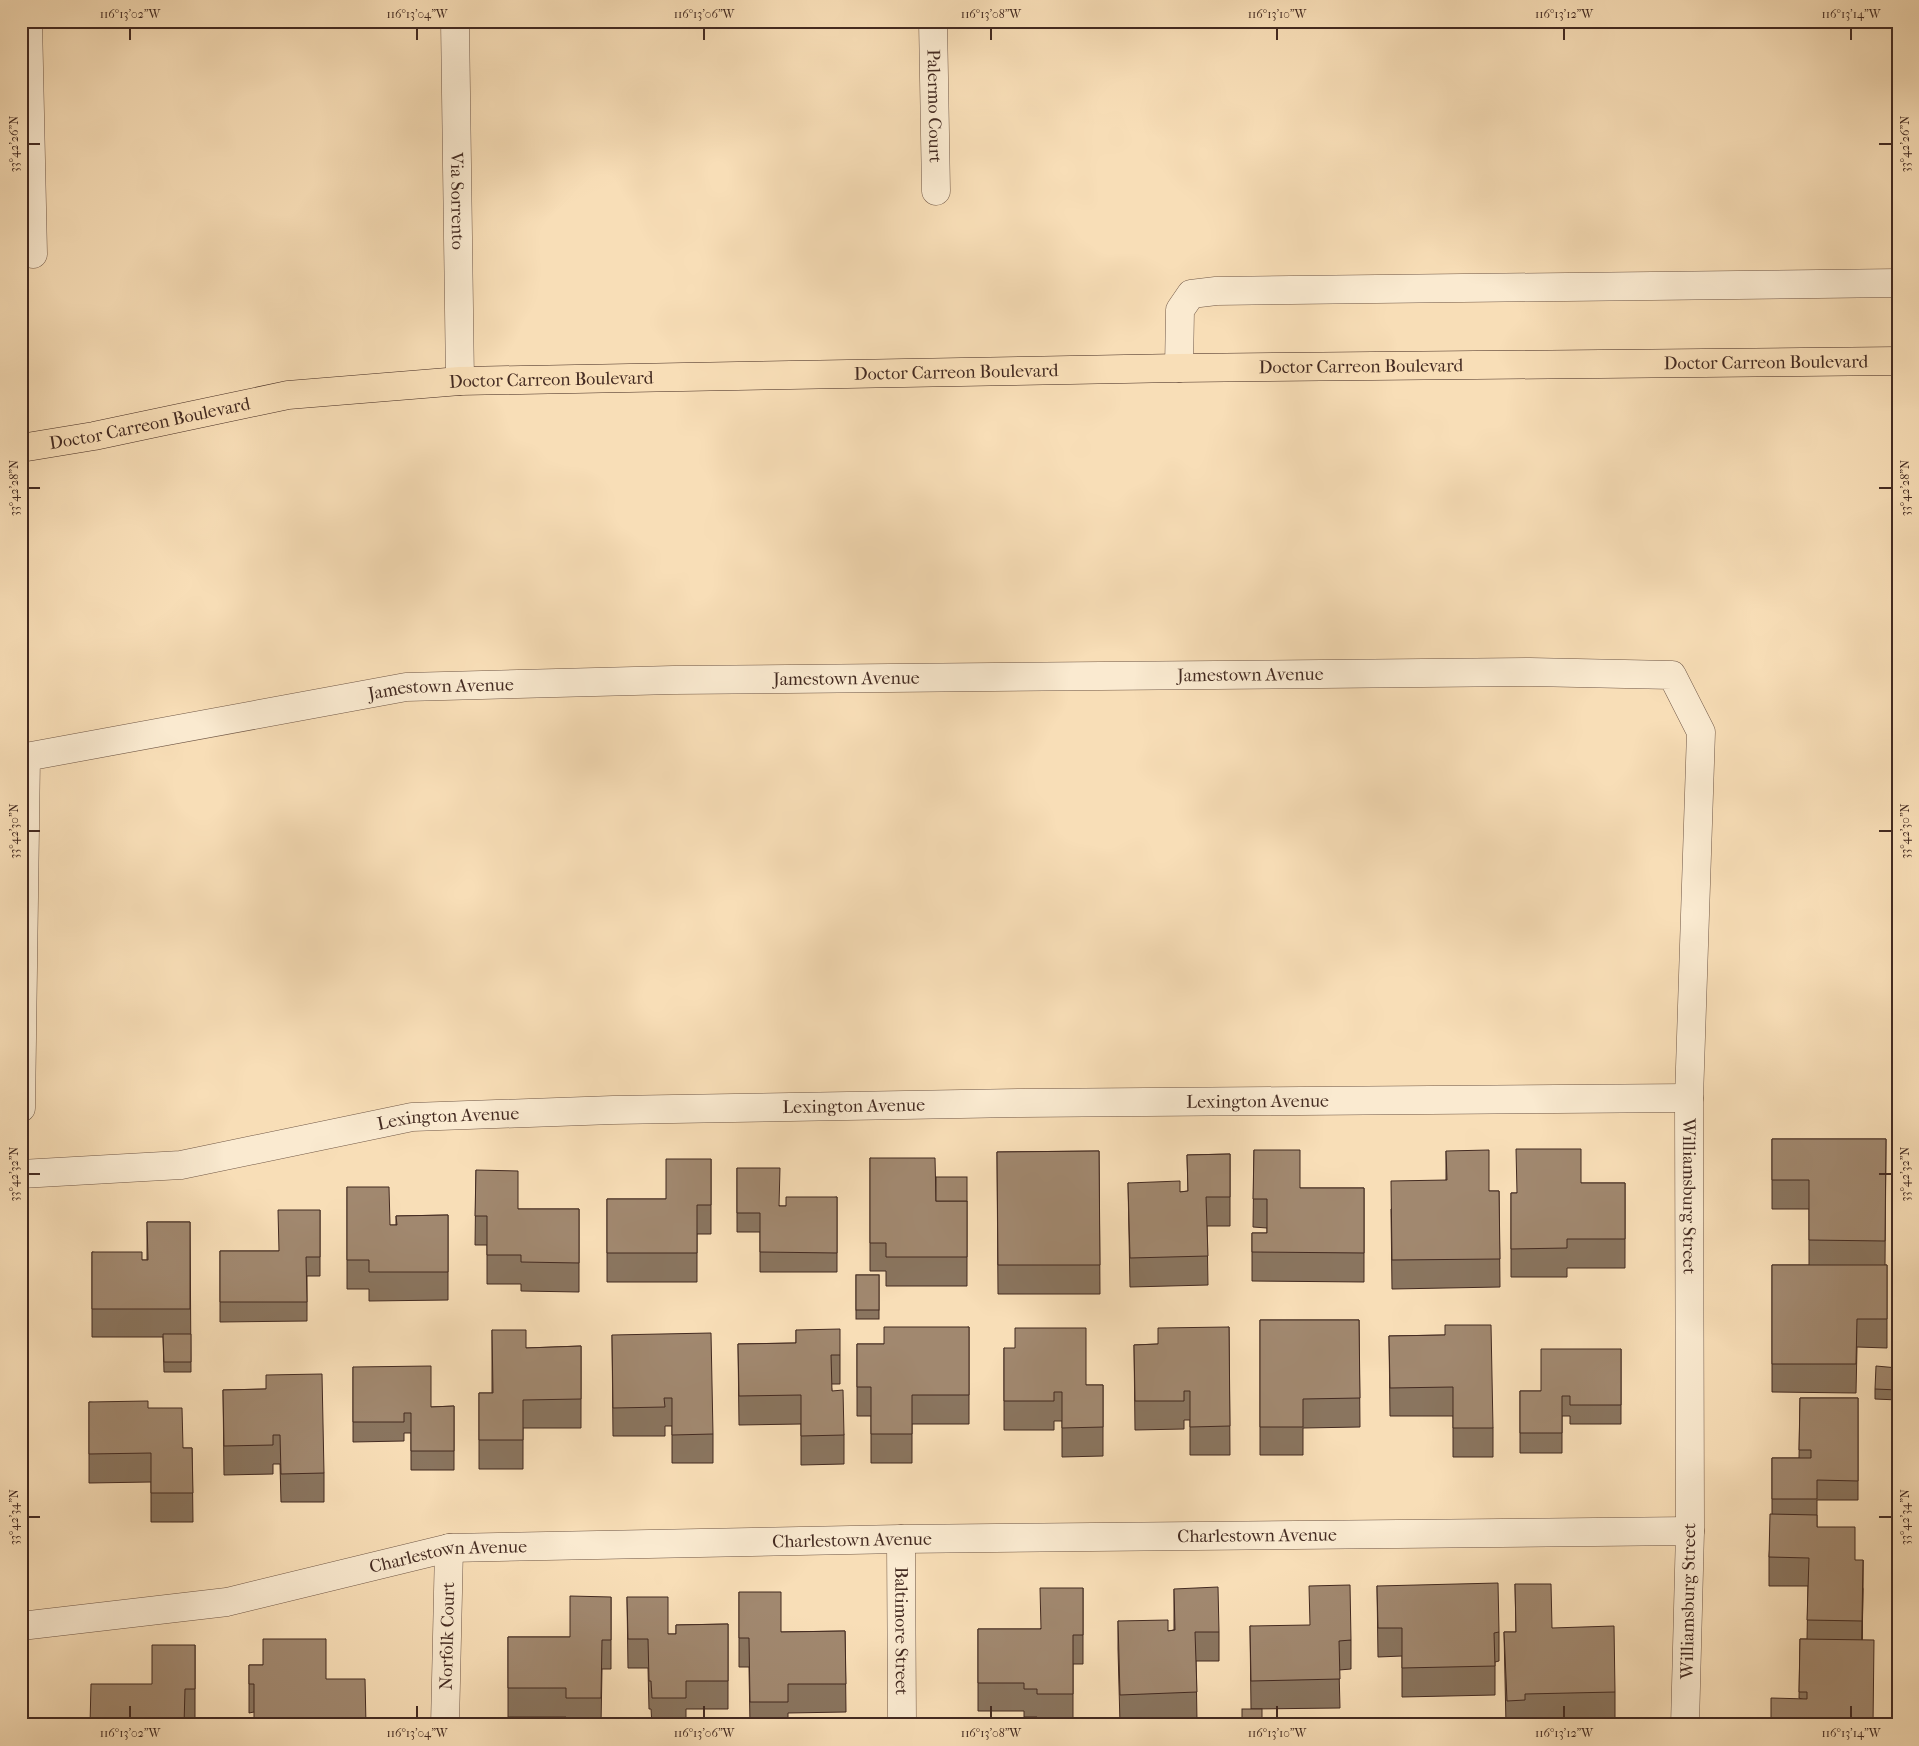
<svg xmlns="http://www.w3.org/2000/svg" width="1919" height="1746" font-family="'IM FELL French Canon',serif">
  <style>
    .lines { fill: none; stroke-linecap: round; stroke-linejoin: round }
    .minor-casing { stroke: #705746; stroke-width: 29 }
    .major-casing { stroke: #432a21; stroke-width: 29 }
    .minor { stroke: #faead0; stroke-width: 28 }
    .major { stroke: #f8deb7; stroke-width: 28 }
    .wall { fill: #8a755f; stroke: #432a21 }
    .shaded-wall { fill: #715f4e; stroke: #432a21 }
    .building { fill: #a1886f; stroke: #432a21 }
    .ticks { fill: none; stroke: #432a21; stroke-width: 2 }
    .labels { text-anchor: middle; stroke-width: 5; stroke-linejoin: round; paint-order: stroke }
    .street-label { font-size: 18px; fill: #432a21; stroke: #faead0 }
    .neatline { fill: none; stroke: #432a21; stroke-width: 2 }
    .ticks-label { font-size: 12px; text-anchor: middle; fill: #432a21 }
  </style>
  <rect width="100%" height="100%" fill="#f8deb7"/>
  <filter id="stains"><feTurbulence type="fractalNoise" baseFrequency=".004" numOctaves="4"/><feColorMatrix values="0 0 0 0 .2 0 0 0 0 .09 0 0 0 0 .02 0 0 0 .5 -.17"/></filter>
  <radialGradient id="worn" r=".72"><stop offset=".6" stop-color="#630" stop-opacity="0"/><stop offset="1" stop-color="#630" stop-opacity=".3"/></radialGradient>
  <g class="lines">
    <!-- minor casing -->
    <g class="minor-casing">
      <g id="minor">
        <path d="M 28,21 L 33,254"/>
        <path id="s1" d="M 455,21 L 460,381"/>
        <path id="s2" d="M 933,21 L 936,191"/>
        <path d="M 1179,368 L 1180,310 L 1191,294 L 1216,291 L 1898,283"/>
        <path id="s3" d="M 21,1108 L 26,757 L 406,687 L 673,680 L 1530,672 L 1672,675 L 1701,732 L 1689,1098 L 1690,1531 L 1685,1725"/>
        <path id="s4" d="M 21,1174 L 181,1165 L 412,1117 L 613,1110 L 1021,1103 L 1689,1098"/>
        <path id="s5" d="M 901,1539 L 902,1725"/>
        <path id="s6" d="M 21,1626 L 227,1602 L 449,1548 L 901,1539 L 1690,1531"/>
        <path id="s7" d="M 445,1725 L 449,1548"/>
      </g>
    </g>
    <!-- major casing -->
    <g class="major-casing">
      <g id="major">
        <path id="s8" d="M 21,448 L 94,436 L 288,395 L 460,381 L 1179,368 L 1898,361"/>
      </g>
    </g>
    <!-- minor -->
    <use href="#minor" class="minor"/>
    <!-- major -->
    <use href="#major" class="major"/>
  </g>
  <!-- wall -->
  <g class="wall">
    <path d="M 1772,1139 L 1886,1139 L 1885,1265 L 1887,1265 L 1887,1348 L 1857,1347 L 1856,1393 L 1772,1392 L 1772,1265 L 1809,1265 L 1809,1209 L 1772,1209 Z"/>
    <path d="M 1254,1150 L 1300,1188 L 1364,1188 L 1364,1282 L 1252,1281 L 1252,1233 L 1267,1233 L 1267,1228 L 1253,1227 Z"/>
    <path d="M 1099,1151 L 1100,1294 L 998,1294 L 997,1152 Z"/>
    <path d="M 1446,1151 L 1489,1191 L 1499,1191 L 1500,1287 L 1392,1289 L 1391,1209 L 1446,1180 Z"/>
    <path d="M 1230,1154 L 1230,1226 L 1207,1226 L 1208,1285 L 1130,1287 L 1128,1183 L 1180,1192 L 1188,1191 L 1187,1155 Z"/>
    <path d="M 870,1158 L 936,1177 L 967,1201 L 967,1286 L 886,1286 L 886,1271 L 870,1271 Z"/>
    <path d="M 711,1159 L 711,1234 L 697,1234 L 697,1282 L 607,1282 L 607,1199 L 666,1199 Z"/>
    <path d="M 737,1168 L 780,1206 L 786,1206 L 837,1197 L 837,1272 L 760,1272 L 760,1232 L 737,1232 Z"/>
    <path d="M 476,1170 L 518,1209 L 579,1209 L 579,1292 L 521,1291 L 521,1284 L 487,1284 L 487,1245 L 475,1245 Z"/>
    <path d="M 1581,1183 L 1625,1183 L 1625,1268 L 1567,1268 L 1567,1277 L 1511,1277 L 1511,1193 L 1516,1193 Z"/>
    <path d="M 347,1187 L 390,1225 L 396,1225 L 396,1216 L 448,1215 L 448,1300 L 369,1301 L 369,1289 L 347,1289 Z"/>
    <path d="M 320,1210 L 320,1276 L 307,1276 L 307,1321 L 220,1322 L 220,1251 L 279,1251 Z"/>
    <path d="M 147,1222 L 190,1222 L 191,1372 L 164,1372 L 163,1337 L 92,1337 L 92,1252 L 142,1260 L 147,1260 Z"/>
    <rect x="856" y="1275" width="23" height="44"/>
    <path d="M 1260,1320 L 1359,1320 L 1360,1427 L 1303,1428 L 1303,1455 L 1260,1455 Z"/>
    <path d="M 969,1327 L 969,1424 L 912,1424 L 912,1463 L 871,1463 L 871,1416 L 857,1416 L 857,1344 L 884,1344 Z"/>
    <path d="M 1229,1327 L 1230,1455 L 1190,1455 L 1190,1420 L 1184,1420 L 1184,1429 L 1135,1430 L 1134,1345 L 1158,1344 Z"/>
    <path d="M 492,1330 L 526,1348 L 581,1346 L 581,1428 L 523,1428 L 523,1469 L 479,1469 L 479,1393 L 492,1393 Z"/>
    <path d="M 796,1330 L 840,1355 L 840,1384 L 831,1384 L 832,1391 L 844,1435 L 844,1464 L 801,1465 L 801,1424 L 739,1425 L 738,1344 L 796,1343 Z"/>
    <path d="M 612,1335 L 713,1434 L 713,1463 L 672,1463 L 672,1426 L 665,1426 L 665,1436 L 613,1436 Z"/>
    <path d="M 1445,1335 L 1493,1428 L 1493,1457 L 1453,1457 L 1453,1416 L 1390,1416 L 1389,1336 Z"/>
    <path d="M 1004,1348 L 1086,1385 L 1103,1385 L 1103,1456 L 1062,1457 L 1062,1421 L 1054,1421 L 1054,1430 L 1004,1430 Z"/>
    <path d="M 1621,1349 L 1621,1424 L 1570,1424 L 1570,1416 L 1562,1416 L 1562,1453 L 1520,1453 L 1520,1391 L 1541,1391 Z"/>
    <path d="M 353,1367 L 431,1407 L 454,1406 L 454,1470 L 411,1470 L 411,1433 L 404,1433 L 404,1441 L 353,1442 Z"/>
    <path d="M 1898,1368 L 1898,1400 L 1875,1399 L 1875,1389 Z"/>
    <path d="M 266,1389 L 324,1473 L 324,1502 L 281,1502 L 280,1464 L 273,1464 L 273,1474 L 224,1475 L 223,1390 Z"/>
    <path d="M 1800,1398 L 1858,1398 L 1858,1500 L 1817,1500 L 1817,1527 L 1855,1560 L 1863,1589 L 1862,1640 L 1873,1725 L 1799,1698 L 1800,1639 L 1807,1639 L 1808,1586 L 1769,1586 L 1769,1557 L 1772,1514 L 1772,1458 L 1799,1458 Z"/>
    <path d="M 89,1402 L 148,1408 L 183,1448 L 192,1448 L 193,1522 L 151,1522 L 151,1482 L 89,1483 Z"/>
    <path d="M 1515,1584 L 1552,1628 L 1615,1692 L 1615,1720 L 1525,1723 L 1525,1725 L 1506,1725 L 1504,1632 L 1516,1632 Z"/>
    <path d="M 1377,1586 L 1499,1632 L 1499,1661 L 1495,1662 L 1495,1695 L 1402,1697 L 1402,1656 L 1378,1657 Z"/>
    <path d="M 1083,1588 L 1083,1664 L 1073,1664 L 1073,1723 L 1037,1723 L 1037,1717 L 1024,1717 L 1024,1711 L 978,1711 L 978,1629 L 1040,1629 Z"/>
    <path d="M 1174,1589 L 1219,1632 L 1219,1661 L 1196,1661 L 1197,1721 L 1120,1724 L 1118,1649 L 1118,1621 L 1168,1631 L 1174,1630 Z"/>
    <path d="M 739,1592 L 781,1632 L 845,1631 L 846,1712 L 788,1713 L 788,1725 L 750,1725 L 749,1667 L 739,1667 Z"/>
    <path d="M 611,1597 L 611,1669 L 602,1669 L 601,1725 L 566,1725 L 566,1717 L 508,1717 L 508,1637 L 570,1637 Z"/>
    <path d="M 627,1597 L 668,1634 L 676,1634 L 676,1625 L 728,1624 L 728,1709 L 686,1709 L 686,1725 L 652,1725 L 651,1709 L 649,1709 L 648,1668 L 628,1668 Z"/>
    <path d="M 1250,1626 L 1351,1640 L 1351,1669 L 1339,1670 L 1340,1708 L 1251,1709 Z"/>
    <path d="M 326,1639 L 254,1712 L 249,1713 L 249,1665 L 263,1665 Z"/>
    <path d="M 195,1645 L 195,1718 L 185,1718 L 152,1684 Z"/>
  </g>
  <!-- shaded-wall -->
  <path class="shaded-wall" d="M 1863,1560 L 1863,1589 L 1862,1650 L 1862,1621 Z"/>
  <!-- building -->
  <g class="building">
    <path d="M 1772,1139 L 1886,1139 L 1885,1241 L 1809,1240 L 1809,1180 L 1772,1180 Z"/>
    <path d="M 1516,1149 L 1581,1149 L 1581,1183 L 1625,1183 L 1625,1239 L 1567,1239 L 1567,1248 L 1511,1249 L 1511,1193 L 1517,1193 Z"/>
    <path d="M 1254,1150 L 1300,1150 L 1300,1188 L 1364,1188 L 1364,1253 L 1252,1252 L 1252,1233 L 1267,1233 L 1267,1199 L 1253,1199 Z"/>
    <path d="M 1489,1150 L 1489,1191 L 1499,1191 L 1500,1259 L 1392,1260 L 1391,1181 L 1447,1180 L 1446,1151 Z"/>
    <path d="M 1099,1151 L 1100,1265 L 998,1265 L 997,1152 Z"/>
    <path d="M 1230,1154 L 1230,1197 L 1206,1197 L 1208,1256 L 1130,1258 L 1128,1183 L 1180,1181 L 1180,1192 L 1188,1191 L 1187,1155 Z"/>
    <path d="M 870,1158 L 935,1158 L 936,1201 L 967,1201 L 967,1257 L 886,1257 L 886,1243 L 870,1243 Z"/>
    <path d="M 666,1159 L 711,1159 L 711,1205 L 697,1205 L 697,1253 L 607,1253 L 607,1199 L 666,1199 Z"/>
    <path d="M 737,1168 L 780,1168 L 779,1206 L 786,1206 L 786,1197 L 837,1197 L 837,1253 L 760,1252 L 760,1213 L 737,1213 Z"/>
    <path d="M 476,1170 L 518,1171 L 518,1209 L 579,1209 L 579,1263 L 521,1262 L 521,1255 L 487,1255 L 487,1216 L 475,1216 Z"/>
    <rect x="936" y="1177" width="31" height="24"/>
    <path d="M 347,1187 L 389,1187 L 390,1225 L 397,1225 L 396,1216 L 448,1215 L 448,1272 L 369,1272 L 369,1260 L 347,1260 Z"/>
    <path d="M 278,1210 L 320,1210 L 320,1257 L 306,1257 L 307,1302 L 220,1302 L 220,1251 L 279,1251 Z"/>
    <path d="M 147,1222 L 190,1222 L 190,1309 L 92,1309 L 92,1252 L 142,1252 L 142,1260 L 148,1260 Z"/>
    <path d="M 1772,1265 L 1887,1265 L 1887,1319 L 1857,1319 L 1856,1364 L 1772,1364 Z"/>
    <rect x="856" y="1275" width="23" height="35"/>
    <path d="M 1260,1320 L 1359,1320 L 1360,1398 L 1303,1399 L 1303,1427 L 1260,1427 Z"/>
    <path d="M 1445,1325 L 1491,1325 L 1493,1428 L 1453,1428 L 1453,1387 L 1390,1388 L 1389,1336 L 1445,1335 Z"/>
    <path d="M 884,1327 L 969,1327 L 969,1395 L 912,1395 L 912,1434 L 871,1434 L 871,1387 L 857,1387 L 857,1344 L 884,1344 Z"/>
    <path d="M 1229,1327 L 1230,1426 L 1190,1427 L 1190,1391 L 1184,1391 L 1184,1401 L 1135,1401 L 1134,1345 L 1158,1344 L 1158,1328 Z"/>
    <path d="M 1015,1328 L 1086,1328 L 1086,1385 L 1103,1385 L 1103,1427 L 1062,1428 L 1062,1392 L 1054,1392 L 1054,1401 L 1004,1401 L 1004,1348 L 1015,1348 Z"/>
    <path d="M 840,1329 L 840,1355 L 831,1355 L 832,1391 L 843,1390 L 844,1435 L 801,1436 L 801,1395 L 739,1396 L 738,1344 L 796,1343 L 796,1330 Z"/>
    <path d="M 492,1330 L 526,1330 L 526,1348 L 581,1346 L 581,1399 L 523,1400 L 523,1440 L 479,1440 L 479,1393 L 493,1393 Z"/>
    <path d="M 711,1333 L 713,1434 L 672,1435 L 672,1398 L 664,1398 L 665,1407 L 613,1408 L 612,1335 Z"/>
    <path d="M 163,1334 L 191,1334 L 191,1362 L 164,1362 Z"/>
    <path d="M 1541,1349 L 1621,1349 L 1621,1405 L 1570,1405 L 1570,1396 L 1562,1396 L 1562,1433 L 1520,1433 L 1520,1391 L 1541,1391 Z"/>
    <path d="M 431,1366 L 431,1407 L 454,1406 L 454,1451 L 411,1451 L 411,1413 L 404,1413 L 404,1422 L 353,1422 L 353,1367 Z"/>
    <path d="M 1876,1366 L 1898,1368 L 1898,1390 L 1875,1389 Z"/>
    <path d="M 322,1374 L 324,1473 L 281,1474 L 280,1435 L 273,1435 L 273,1445 L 224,1446 L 223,1390 L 266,1389 L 266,1375 Z"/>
    <path d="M 1800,1398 L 1858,1398 L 1858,1481 L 1817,1480 L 1817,1499 L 1772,1499 L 1772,1458 L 1811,1458 L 1811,1450 L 1799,1450 Z"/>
    <path d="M 148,1401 L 148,1408 L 182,1408 L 183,1448 L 192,1448 L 193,1493 L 151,1493 L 151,1453 L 89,1454 L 89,1402 Z"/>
    <path d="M 1770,1514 L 1817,1515 L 1817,1527 L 1855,1527 L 1855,1560 L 1863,1560 L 1862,1621 L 1807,1620 L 1809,1558 L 1769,1557 Z"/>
    <path d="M 1498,1583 L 1499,1632 L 1494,1633 L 1495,1666 L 1402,1668 L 1402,1628 L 1378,1628 L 1377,1586 Z"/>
    <path d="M 1515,1584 L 1551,1584 L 1552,1628 L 1614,1626 L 1615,1692 L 1525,1694 L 1525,1700 L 1507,1701 L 1504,1632 L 1516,1632 Z"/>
    <path d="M 1350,1585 L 1351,1640 L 1339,1641 L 1340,1679 L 1251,1681 L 1250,1626 L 1310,1625 L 1309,1586 Z"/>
    <path d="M 1218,1587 L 1219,1632 L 1195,1632 L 1197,1692 L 1120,1695 L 1118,1621 L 1168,1620 L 1168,1631 L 1175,1630 L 1174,1589 Z"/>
    <path d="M 1040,1588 L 1083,1588 L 1083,1635 L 1073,1635 L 1073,1694 L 1037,1694 L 1037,1689 L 1024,1689 L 1024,1683 L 978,1683 L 978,1629 L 1041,1629 Z"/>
    <path d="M 739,1592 L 781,1592 L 781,1632 L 845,1631 L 846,1684 L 788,1684 L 788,1702 L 750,1702 L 749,1638 L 739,1638 Z"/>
    <path d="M 570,1596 L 611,1597 L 611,1640 L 602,1640 L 601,1698 L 566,1698 L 566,1688 L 508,1688 L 508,1637 L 570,1637 Z"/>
    <path d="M 627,1597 L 668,1597 L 668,1634 L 676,1634 L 676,1625 L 728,1624 L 728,1681 L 686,1681 L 686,1698 L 652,1698 L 651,1681 L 649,1681 L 648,1639 L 628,1639 Z"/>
    <path d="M 263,1639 L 326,1639 L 326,1679 L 365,1679 L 366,1725 L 254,1725 L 254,1684 L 249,1684 L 249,1665 L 263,1665 Z"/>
    <path d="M 1800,1639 L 1874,1640 L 1873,1725 L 1771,1725 L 1771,1698 L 1807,1699 L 1807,1692 L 1799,1692 Z"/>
    <path d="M 152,1645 L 195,1645 L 195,1689 L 185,1689 L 184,1725 L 90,1725 L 91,1684 L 152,1684 Z"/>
    <rect x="1242" y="1709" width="20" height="16"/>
  </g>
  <!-- ticks -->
  <path class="ticks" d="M 130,28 L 130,40M 417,28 L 417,40M 704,28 L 704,40M 991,28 L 991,40M 1277,28 L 1277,40M 1564,28 L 1564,40M 1851,28 L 1851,40M 28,144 L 40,144M 1879,144 L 1892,144M 28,488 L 40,488M 1879,488 L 1892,488M 28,831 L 40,831M 1879,831 L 1892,831M 28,1174 L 40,1174M 1879,1174 L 1892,1174M 28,1517 L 40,1517M 1879,1517 L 1892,1517M 130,1706 L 130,1718M 417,1706 L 417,1718M 704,1706 L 704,1718M 991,1706 L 991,1718M 1277,1706 L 1277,1718M 1564,1706 L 1564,1718M 1851,1706 L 1851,1718"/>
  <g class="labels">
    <!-- street labels -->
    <g class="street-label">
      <text dy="6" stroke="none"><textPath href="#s2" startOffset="85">Palermo Court</textPath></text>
      <text dy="6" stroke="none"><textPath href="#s1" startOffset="180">Via Sorrento</textPath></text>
      <text dy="6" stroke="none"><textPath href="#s8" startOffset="1751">Doctor Carreon Boulevard</textPath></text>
      <text dy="6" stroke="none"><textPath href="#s8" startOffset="1346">Doctor Carreon Boulevard</textPath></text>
      <text dy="6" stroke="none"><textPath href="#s8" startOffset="941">Doctor Carreon Boulevard</textPath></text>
      <text dy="6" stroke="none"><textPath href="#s8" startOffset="536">Doctor Carreon Boulevard</textPath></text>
      <text dy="6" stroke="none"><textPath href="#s8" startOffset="131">Doctor Carreon Boulevard</textPath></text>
      <text dy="6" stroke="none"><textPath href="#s3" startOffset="1582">Jamestown Avenue</textPath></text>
      <text dy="6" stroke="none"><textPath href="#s3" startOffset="1178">Jamestown Avenue</textPath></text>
      <text dy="6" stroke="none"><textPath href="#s3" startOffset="772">Jamestown Avenue</textPath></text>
      <text dy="6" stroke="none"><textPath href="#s4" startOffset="1242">Lexington Avenue</textPath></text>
      <text dy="6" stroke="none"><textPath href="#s4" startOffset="838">Lexington Avenue</textPath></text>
      <text dy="6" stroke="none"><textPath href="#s4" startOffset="432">Lexington Avenue</textPath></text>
      <text dy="6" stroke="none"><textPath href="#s3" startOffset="2532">Williamsburg Street</textPath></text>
      <text dy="6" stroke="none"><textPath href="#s6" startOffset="1244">Charlestown Avenue</textPath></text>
      <text dy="6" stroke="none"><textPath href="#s6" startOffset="839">Charlestown Avenue</textPath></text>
      <text dy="6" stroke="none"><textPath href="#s6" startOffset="434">Charlestown Avenue</textPath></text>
      <text transform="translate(1688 1601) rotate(-89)" y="6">Williamsburg Street</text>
      <text dy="6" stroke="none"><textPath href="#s5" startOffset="92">Baltimore Street</textPath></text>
      <text dy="6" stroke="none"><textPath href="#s7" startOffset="89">Norfolk Court</textPath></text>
    </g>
  </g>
  <!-- margin -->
  <rect width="1919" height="1746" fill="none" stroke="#f8deb7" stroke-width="55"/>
  <rect x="28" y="28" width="1864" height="1690" class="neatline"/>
  <g class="ticks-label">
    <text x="130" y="18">116°13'02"W</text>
    <text x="417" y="18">116°13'04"W</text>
    <text x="704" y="18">116°13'06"W</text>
    <text x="991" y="18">116°13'08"W</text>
    <text x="1277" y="18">116°13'10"W</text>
    <text x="1564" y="18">116°13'12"W</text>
    <text x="1851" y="18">116°13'14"W</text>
    <text transform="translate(1905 144) rotate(-90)" y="4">33°42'26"N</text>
    <text transform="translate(14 144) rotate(-90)" y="4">33°42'26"N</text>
    <text transform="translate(1905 488) rotate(-90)" y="4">33°42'28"N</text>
    <text transform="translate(14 488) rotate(-90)" y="4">33°42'28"N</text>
    <text transform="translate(1905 831) rotate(-90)" y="4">33°42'30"N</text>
    <text transform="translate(14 831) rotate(-90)" y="4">33°42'30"N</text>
    <text transform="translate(1905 1174) rotate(-90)" y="4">33°42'32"N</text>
    <text transform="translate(14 1174) rotate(-90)" y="4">33°42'32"N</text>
    <text transform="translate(1905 1517) rotate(-90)" y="4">33°42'34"N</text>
    <text transform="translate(14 1517) rotate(-90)" y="4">33°42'34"N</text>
    <text x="130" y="1737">116°13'02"W</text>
    <text x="417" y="1737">116°13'04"W</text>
    <text x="704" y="1737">116°13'06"W</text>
    <text x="991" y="1737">116°13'08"W</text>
    <text x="1277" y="1737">116°13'10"W</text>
    <text x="1564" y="1737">116°13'12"W</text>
    <text x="1851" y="1737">116°13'14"W</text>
  </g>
  <rect width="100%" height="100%" filter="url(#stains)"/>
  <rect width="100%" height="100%" fill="url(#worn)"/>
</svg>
